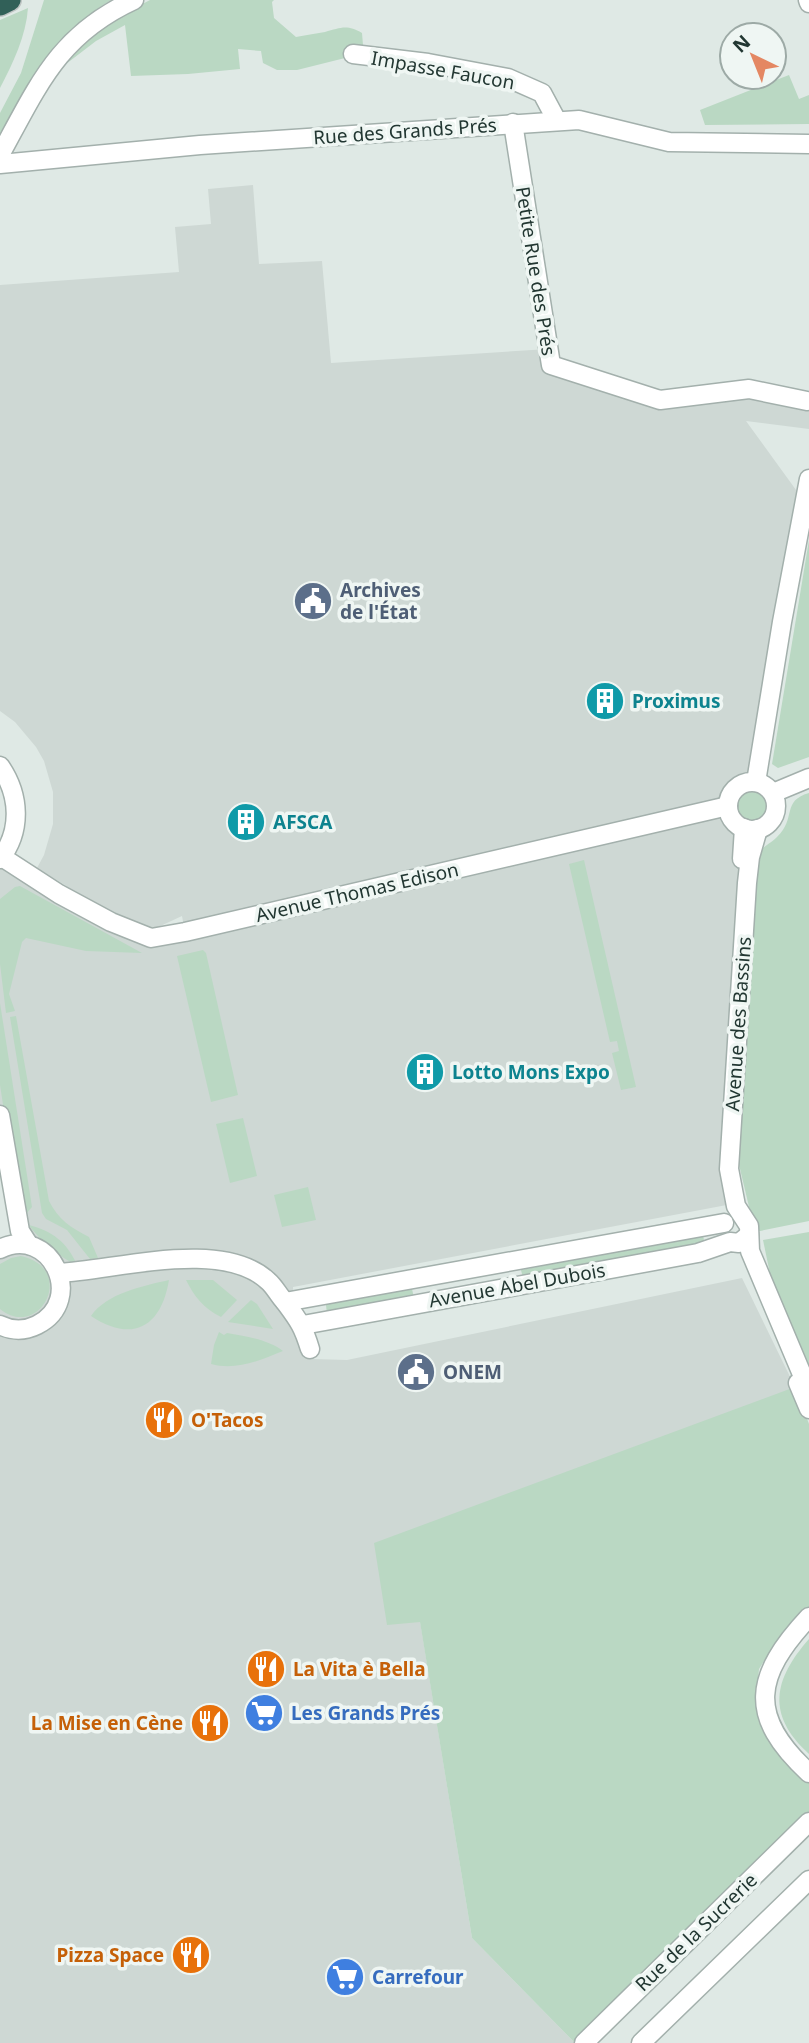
<svg xmlns="http://www.w3.org/2000/svg" width="809" height="2043" font-family="'Noto Sans',sans-serif">
  <style>
    .built { fill: #ced8d4 }
    .green { fill: #bad8c3 }
    .lines { fill: none; stroke-linecap: round; stroke-linejoin: round }
    .minor-casing { stroke: #a3b0ac; stroke-width: 21 }
    .highway-casing { stroke: #bdc3c2; stroke-width: 24 }
    .minor { stroke: #fff; stroke-width: 18 }
    .highway { stroke: #316058; stroke-width: 21 }
    .labels { text-anchor: middle; stroke-width: 7; stroke-linejoin: round; paint-order: stroke }
    .street-label { font-size: 19px; fill: #223732; stroke: #eff6f3 }
    .service-label { font-size: 19px; font-weight: bold; fill: #4e5e75; stroke: #eff6f3; text-anchor: start }
    .culture-label { font-size: 19px; font-weight: bold; fill: #0d838f; stroke: #eff6f3; text-anchor: start }
    .food-label { font-size: 19px; font-weight: bold; fill: #c56008; stroke: #eff6f3; text-anchor: start }
    .shop-label { font-size: 19px; font-weight: bold; fill: #366cbe; stroke: #eff6f3; text-anchor: start }
  </style>
  <rect width="100%" height="100%" fill="#dfe9e5"/>
  <!-- built -->
  <path class="built" d="M 253,185 L 259,264 L 322,261 L 331,363 L 548,349 L 552,365 L 660,400 L 749,389 L 809,401 L 809,429 L 746,421 L 804,501 L 763,731 L 732,1204 L 293,1287 L 294,1314 L 312,1359 L 347,1360 L 742,1278 L 795,1387 L 420,1621 L 472,1938 L 575,2043 L 0,2043 L 0,1249 L 13,1244 L 0,1164 L 0,859 L 150,938 L 185,932 L 182,916 L 156,928 L 134,926 L 90,905 L 65,885 L 37,868 L 44,855 L 53,824 L 53,792 L 44,761 L 36,747 L 15,722 L 0,711 L 0,285 L 179,272 L 175,227 L 211,224 L 208,189 Z"/>
  <!-- green -->
  <g class="green">
    <path d="M 44,0 L 111,0 C 53,35 31,85 0,143 L 0,113 L 21,73 Z"/>
    <path d="M 150,0 L 274,0 L 272,2 L 274,18 L 296,37 C 305,35 315,34 325,32 C 340,28 347,24 362,33 L 363,45 L 353,56 L 297,70 L 277,70 L 263,63 L 261,51 L 238,49 L 240,69 L 188,74 L 131,76 L 125,25 L 96,41 L 66,64 C 90,35 117,17 150,0 Z"/>
    <path d="M 28,8 C 26,36 13,63 0,88 L 0,20 Z"/>
    <path d="M 789,75 L 799,99 L 809,95 L 809,124 L 705,125 L 700,110 Z"/>
    <path d="M 809,540 L 809,757 L 778,768 L 772,764 Z"/>
    <circle cx="750" cy="805" r="19"/>
    <path d="M 809,793 L 809,1221 L 755,1232 L 736,1152 L 744,1017 L 758,858 C 761,846 769,845 777,837 C 797,818 781,801 809,793 Z"/>
    <path d="M 584,860 L 636,1087 L 621,1090 L 612,1053 L 619,1051 L 617,1041 L 610,1042 L 569,864 Z"/>
    <path d="M 20,886 L 142,953 L 86,951 L 26,938 L 22,942 L 9,994 L 15,1011 L 6,1013 L 0,964 L 0,899 L 15,887 Z"/>
    <path d="M 203,950 L 206,953 L 238,1095 L 211,1102 L 177,956 Z"/>
    <path d="M 0,1003 L 32,1207 L 24,1216 L 13,1170 L 0,1085 Z"/>
    <path d="M 16,1016 L 49,1201 C 58,1219 71,1228 89,1237 L 98,1258 L 90,1259 L 67,1230 L 46,1219 L 42,1213 L 10,1017 Z"/>
    <path d="M 243,1118 L 257,1176 L 230,1183 L 216,1124 Z"/>
    <path d="M 308,1187 L 316,1220 L 282,1227 L 274,1195 Z"/>
    <path d="M 29,1225 C 52,1231 67,1242 77,1265 C 63,1260 37,1238 29,1225 Z"/>
    <path d="M 809,1232 L 809,1379 L 774,1293 L 763,1240 Z"/>
    <path d="M 703,1235 L 705,1246 L 523,1278 L 521,1270 Z"/>
    <path d="M 21,1256 C 78,1269 39,1341 0,1309 L 0,1264 L 11,1258 Z"/>
    <path d="M 169,1280 C 161,1328 132,1343 91,1316 C 107,1293 143,1286 169,1280 Z"/>
    <path d="M 186,1280 L 213,1280 L 237,1300 L 221,1317 C 204,1309 194,1296 186,1280 Z"/>
    <path d="M 408,1287 L 412,1289 L 414,1298 L 327,1314 L 326,1305 L 328,1303 Z"/>
    <path d="M 251,1300 L 257,1304 L 273,1329 L 228,1322 Z"/>
    <path d="M 219,1332 L 224,1335 L 227,1333 C 245,1336 269,1340 283,1351 C 261,1360 236,1371 211,1364 L 214,1345 Z"/>
    <path d="M 795,1387 L 809,1424 L 809,1607 L 774,1645 L 759,1669 L 756,1701 L 760,1723 L 809,1782 L 809,1813 L 575,2043 L 472,1938 L 420,1622 L 387,1625 L 374,1543 Z"/>
    <path d="M 809,1639 L 809,1754 C 766,1715 773,1680 809,1639 Z"/>
  </g>
  <g class="lines">
    <!-- minor casing -->
    <g class="minor-casing">
      <g id="minor">
        <path d="M 808,0 L 809,3"/>
        <path d="M 353,54 L 428,63 L 508,78 L 542,93 L 557,121"/>
        <path d="M 513,123 L 551,365 L 660,400 L 749,389 L 807,401"/>
        <path d="M 0,155 C 38,86 58,35 134,0"/>
        <path d="M 0,164 L 200,145 L 579,120 L 669,142 L 809,144"/>
        <path d="M 0,766 C 20,795 22,831 0,859"/>
        <path d="M 756,782 L 782,622 L 809,479"/>
        <circle cx="752" cy="806" r="24"/>
        <path d="M 773,793 L 809,778"/>
        <path d="M 758,829 L 750,857 L 747,883 L 729,1169 L 736,1206 L 749,1226 L 750,1251 L 809,1391"/>
        <path d="M 2,857 L 59,894 L 111,922 L 151,938 L 185,932 L 728,806"/>
        <path d="M 742,859 L 744,828"/>
        <path d="M 0,1115 L 20,1231 L 29,1245"/>
        <path d="M 0,1249 C 50,1224 87,1300 37,1325 C 25,1331 12,1331 0,1325"/>
        <path d="M 59,1273 C 117,1270 222,1238 268,1281 C 275,1287 279,1296 285,1302 C 299,1321 303,1326 310,1349"/>
        <path d="M 285,1302 L 724,1223"/>
        <path d="M 303,1325 L 698,1253 L 730,1242 L 739,1243 L 749,1235"/>
        <path d="M 798,1383 L 809,1409"/>
        <path d="M 809,1617 C 754,1676 747,1716 809,1773"/>
        <path d="M 584,2043 L 809,1822"/>
        <path d="M 641,2043 L 809,1880"/>
      </g>
    </g>
    <!-- highway casing -->
    <g class="highway-casing">
      <path id="highway" d="M 0,5 L 10,0"/>
    </g>
    <!-- minor -->
    <use href="#minor" class="minor"/>
    <!-- highway -->
    <use href="#highway" class="highway"/>
  </g>
  <!-- icons -->
  <defs>
    <g id="civic-disc" transform="scale(2.0125)"><circle r="9.5" fill="#5c6f8a" stroke="#eff6f3"/><path d="M-.6-6.5H3V-4.5H.6V-3L4-1V1h2V6H-6V1h2V-1L-.6-3ZM-1.2 2.5V6h2.4V2.5Z" fill="#fff"/></g>
    <g id="building-disc" transform="scale(2.0125)"><circle r="9.5" fill="#0f9aa8" stroke="#eff6f3"/><path d="M-4-6H4V6H1V3H-1V6H-4ZM-2.5-4.3h1.7v1.8h-1.7ZM.8-4.3h1.7v1.8H.8ZM-2.5-1h1.7V.8h-1.7ZM.8-1h1.7V.8H.8Z" fill="#fff"/></g>
    <g id="restaurant-disc" transform="scale(2.0125)"><circle r="9.5" fill="#e8710a" stroke="#eff6f3"/><path d="M-5-6h1v4h1v-4h1v4h1v-4h1v5L-1.5 .5V6h-2V.5L-5-1ZM5-6V6H3V1.5H1.5Q1.5-4 5-6Z" fill="#fff"/></g>
    <g id="supermarket-disc" transform="scale(2.0125)"><circle r="9.5" fill="#3f7fe0" stroke="#eff6f3"/><path d="M-6-5.5h2.5l.6 2H6L4.5 2H-2.5L-4.4-4H-6ZM-1.5 3.2a1.3 1.3 0 1 0 .1 0ZM3 3.2a1.3 1.3 0 1 0 .1 0Z" fill="#fff"/></g>
  </defs>
  <g fill-rule="evenodd">
    <use href="#civic-disc" x="313" y="601"/>
    <use href="#building-disc" x="605" y="701"/>
    <use href="#building-disc" x="246" y="822"/>
    <use href="#building-disc" x="425" y="1072"/>
    <use href="#civic-disc" x="416" y="1372"/>
    <use href="#restaurant-disc" x="164" y="1420"/>
    <use href="#restaurant-disc" x="266" y="1669"/>
    <use href="#supermarket-disc" x="264" y="1713"/>
    <use href="#restaurant-disc" x="210" y="1723"/>
    <use href="#restaurant-disc" x="191" y="1955"/>
    <use href="#supermarket-disc" x="345" y="1977"/>
  </g>
  <g class="labels">
    <!-- street labels -->
    <g class="street-label">
      <text transform="translate(443 70) rotate(10)" y="7">Impasse Faucon</text>
      <text transform="translate(405 131) rotate(-4)" y="7">Rue des Grands Prés</text>
      <text transform="translate(536 271) rotate(81)" y="7">Petite Rue des Prés</text>
      <text transform="translate(357 892) rotate(-13)" y="7">Avenue Thomas Edison</text>
      <text transform="translate(738 1024) rotate(-86)" y="7">Avenue des Bassins</text>
      <text transform="translate(517 1285) rotate(-10)" y="7">Avenue Abel Dubois</text>
      <text transform="translate(696 1932) rotate(-44)" y="7">Rue de la Sucrerie</text>
    </g>
    <!-- service labels -->
    <g class="service-label">
      <text x="340" y="597">Archives<tspan x="340" dy="22">de l'État</tspan></text>
      <text x="443" y="1379">ONEM</text>
    </g>
    <!-- culture labels -->
    <g class="culture-label">
      <text x="632" y="708">Proximus</text>
      <text x="273" y="829">AFSCA</text>
      <text x="452" y="1079">Lotto Mons Expo</text>
    </g>
    <!-- food labels -->
    <g class="food-label">
      <text x="191" y="1427">O'Tacos</text>
      <text x="293" y="1676">La Vita è Bella</text>
      <text x="183" y="1730" text-anchor="end">La Mise en Cène</text>
      <text x="164" y="1962" text-anchor="end">Pizza Space</text>
    </g>
    <!-- shop labels -->
    <g class="shop-label">
      <text x="291" y="1720">Les Grands Prés</text>
      <text x="372" y="1984">Carrefour</text>
    </g>
  </g>
  <!-- north arrow -->
  <g transform="translate(753 56) rotate(317)"><circle r="33" fill="#eff6f3" stroke="#9daaa6" stroke-width="2"/>
  <path d="M0-5L12 26L0 18L-12 26Z" fill="#e48762"/>
  <text y="-10" font-size="19" font-weight="bold" text-anchor="middle" fill="#223732">N</text>
  </g>
</svg>
